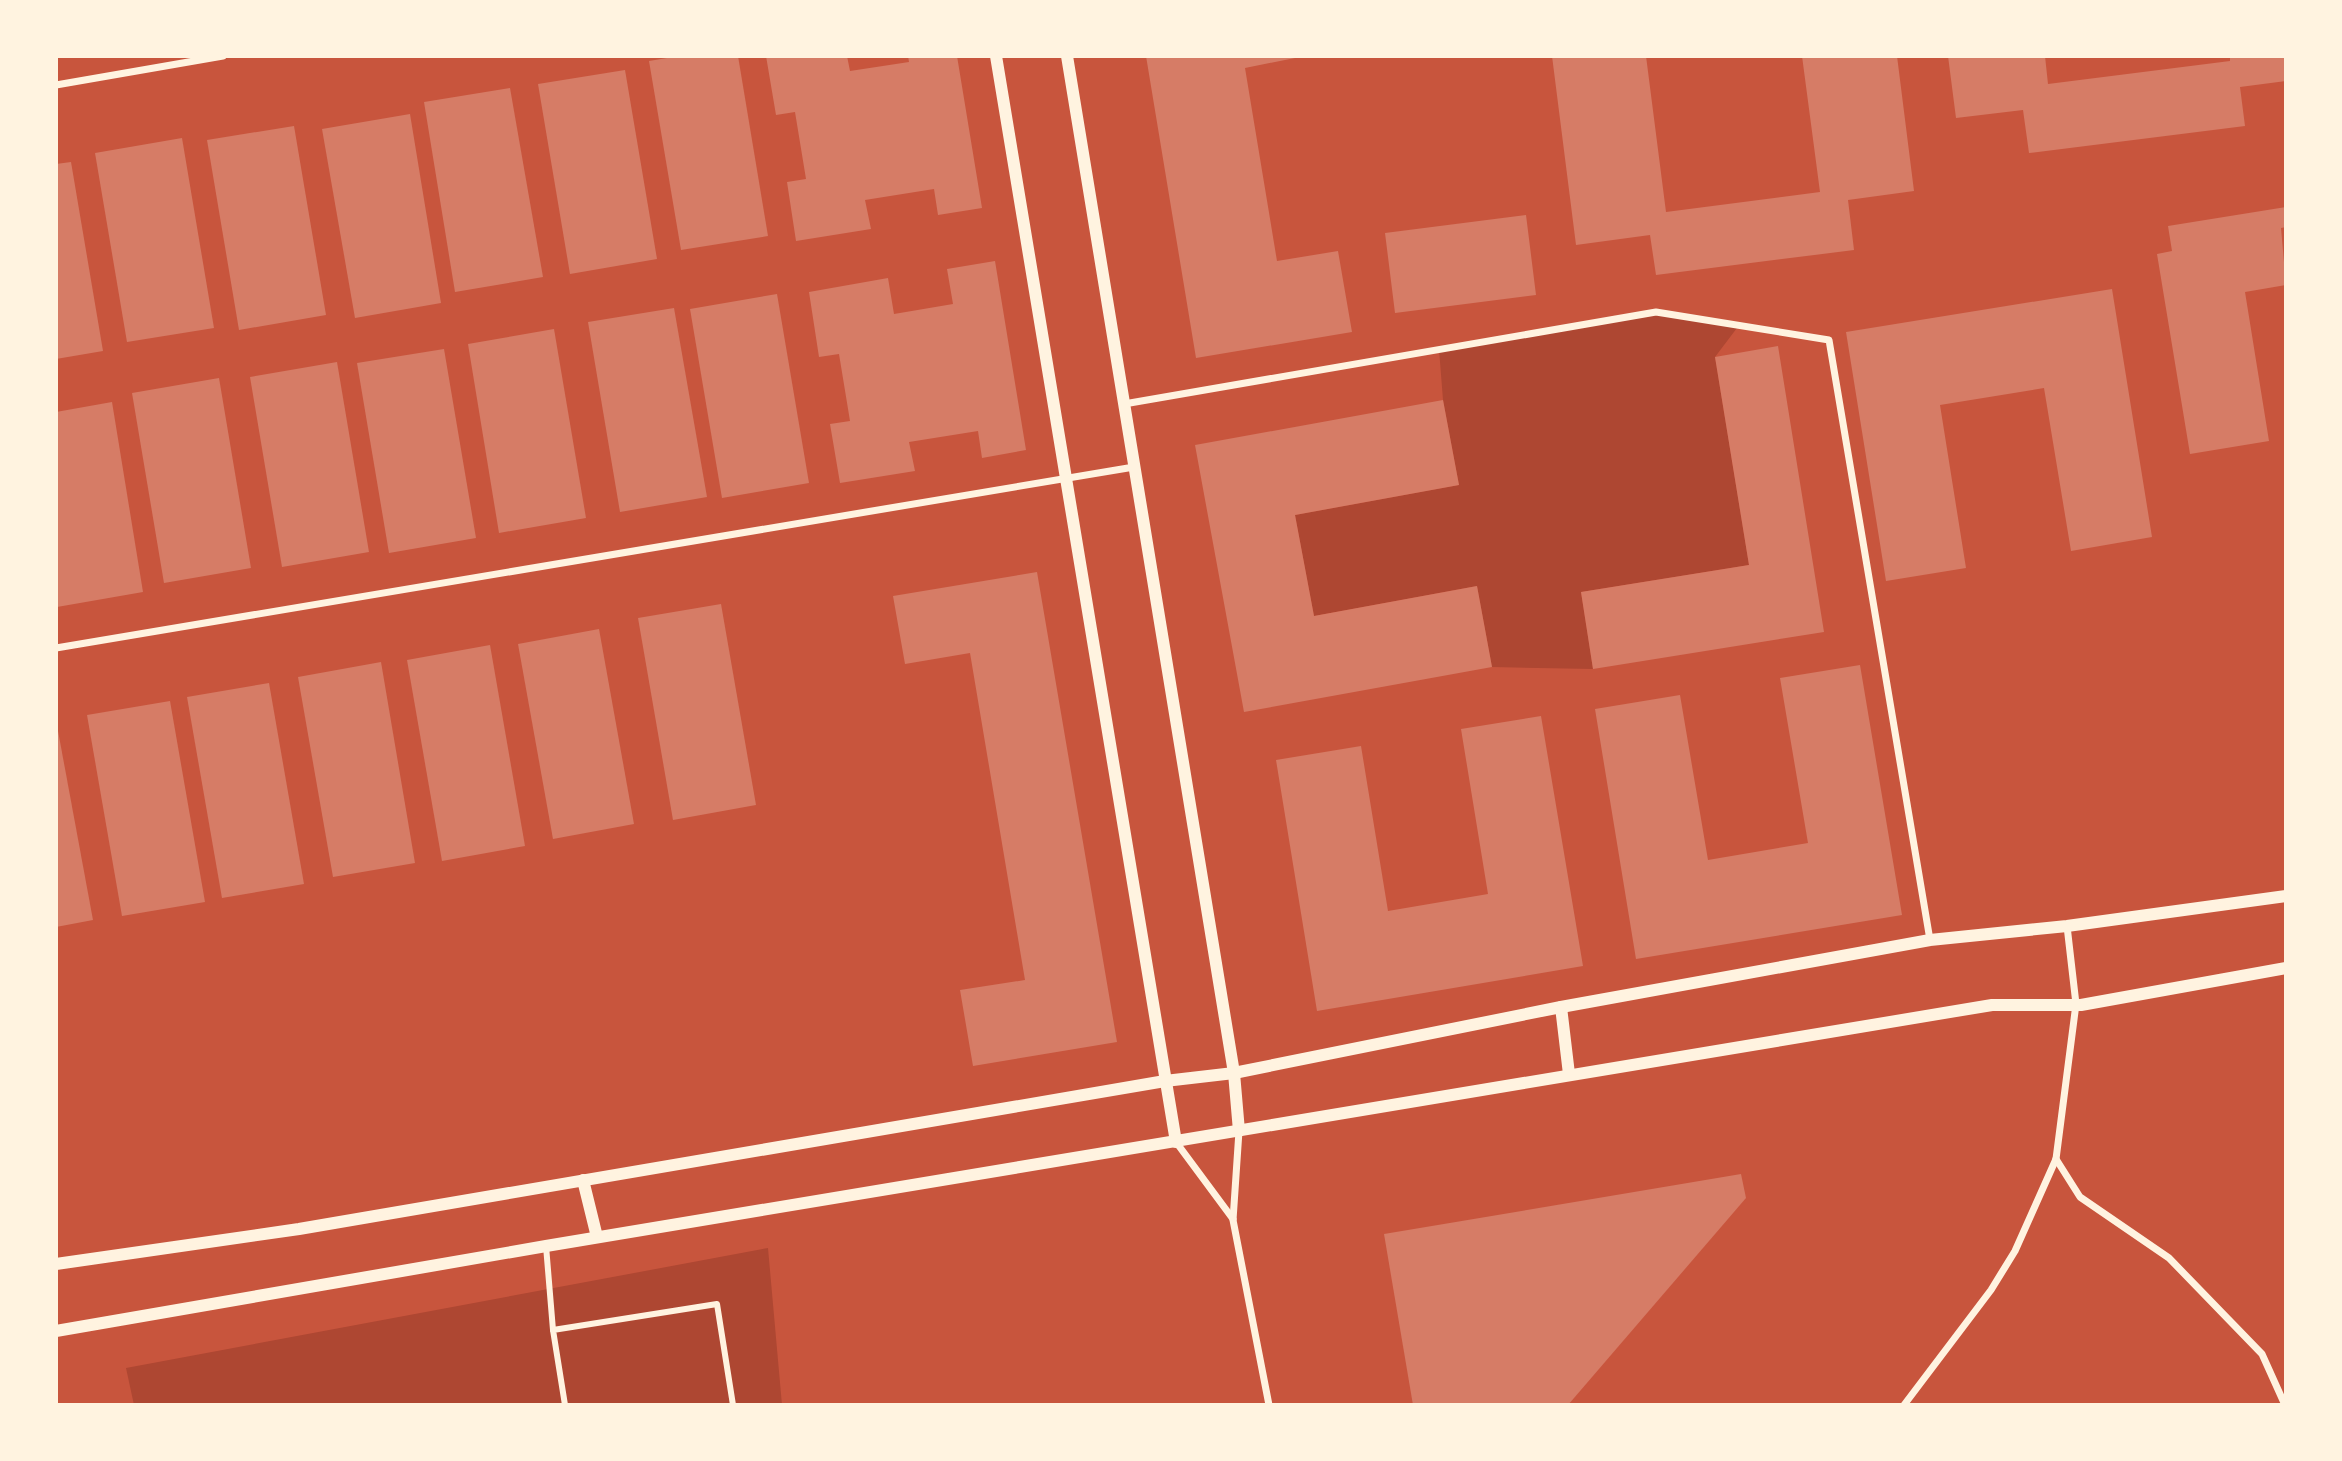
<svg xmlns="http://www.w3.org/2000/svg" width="2342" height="1461" font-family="'DM Sans',sans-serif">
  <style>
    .green { fill: #ae4732 }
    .building { fill: #d67c66 }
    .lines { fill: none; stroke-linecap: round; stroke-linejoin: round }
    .pedestrian { stroke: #fff3e0; stroke-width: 6 }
    .minor { stroke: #fff3e0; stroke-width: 7 }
    .tertiary { stroke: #fff3e0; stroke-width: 12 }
  </style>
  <rect width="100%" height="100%" fill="#c8553d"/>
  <!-- green -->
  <g class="green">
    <path d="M 1656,312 L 1740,324 L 1715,357 L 1749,565 L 1581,592 L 1593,669 L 1492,667 L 1477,586 L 1314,616 L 1295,515 L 1459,485 L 1443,400 L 1439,349 Z"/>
    <path d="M 768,1248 L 782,1405 L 134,1405 L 126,1368 Z"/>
  </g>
  <!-- building -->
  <g class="building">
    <path d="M 679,56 L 738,56 L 768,236 L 681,250 L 649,61 Z"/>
    <path d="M 766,56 L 847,56 L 850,71 L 909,62 L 908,56 L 957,56 L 982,208 L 938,215 L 934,189 L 865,200 L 871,229 L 796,241 L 787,182 L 806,179 L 795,112 L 776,115 Z"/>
    <path d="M 1146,56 L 1305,56 L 1245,68 L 1277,261 L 1338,251 L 1352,332 L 1196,358 Z"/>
    <path d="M 1552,56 L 1646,56 L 1666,212 L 1820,192 L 1802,56 L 1897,56 L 1914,191 L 1848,200 L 1854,250 L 1656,275 L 1650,235 L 1576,245 Z"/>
    <path d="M 1948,56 L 2045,56 L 2048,84 L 2230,61 L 2230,56 L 2286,56 L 2286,81 L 2240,87 L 2245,126 L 2029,153 L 2023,110 L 1956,118 Z"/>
    <path d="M 625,70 L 657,259 L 570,274 L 538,84 Z"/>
    <path d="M 510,88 L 543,277 L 455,292 L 424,102 Z"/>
    <path d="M 410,114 L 441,303 L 355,318 L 322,129 Z"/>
    <path d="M 294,126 L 326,315 L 239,330 L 207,140 Z"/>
    <path d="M 182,138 L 214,328 L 127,342 L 95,153 Z"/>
    <path d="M 71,162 L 103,351 L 56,359 L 56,164 Z"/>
    <path d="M 2286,207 L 2286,227 L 2281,228 L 2286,285 L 2245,292 L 2269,441 L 2190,454 L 2157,254 L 2172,251 L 2168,226 Z"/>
    <path d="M 1526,215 L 1536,295 L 1395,313 L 1385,233 Z"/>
    <path d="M 995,261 L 1026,450 L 982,458 L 978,431 L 909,442 L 915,471 L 840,483 L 830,424 L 850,421 L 839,354 L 819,357 L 809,292 L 888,278 L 894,314 L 953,304 L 947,269 Z"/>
    <path d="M 2112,289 L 2152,537 L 2071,551 L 2044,388 L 1940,405 L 1966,568 L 1886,581 L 1846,332 Z"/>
    <path d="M 777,294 L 809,483 L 722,498 L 690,309 Z"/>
    <path d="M 674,308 L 707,497 L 620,512 L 588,322 Z"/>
    <path d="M 554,329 L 586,518 L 499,533 L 468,344 Z"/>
    <path d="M 1778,346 L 1824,632 L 1593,669 L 1581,592 L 1749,565 L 1715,357 Z"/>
    <path d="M 444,349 L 476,538 L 389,553 L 357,363 Z"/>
    <path d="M 337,362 L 369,552 L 282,567 L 250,377 Z"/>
    <path d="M 219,378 L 251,568 L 164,583 L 132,393 Z"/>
    <path d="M 1443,400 L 1459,485 L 1295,515 L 1314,616 L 1477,586 L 1492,667 L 1244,712 L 1195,445 Z"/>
    <path d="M 112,402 L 143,592 L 57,607 L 56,412 Z"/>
    <path d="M 1037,572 L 1117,1042 L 973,1066 L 960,990 L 1025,980 L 970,653 L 905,664 L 893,596 Z"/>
    <path d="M 721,604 L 756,805 L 673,820 L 638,618 Z"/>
    <path d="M 599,629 L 634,824 L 553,839 L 518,644 Z"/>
    <path d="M 490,645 L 525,846 L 442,861 L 407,660 Z"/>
    <path d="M 381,662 L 415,863 L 333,877 L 298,677 Z"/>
    <path d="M 1860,665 L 1902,915 L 1636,959 L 1595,709 L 1680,695 L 1708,860 L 1808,843 L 1780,678 Z"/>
    <path d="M 269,683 L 304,884 L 222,898 L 187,697 Z"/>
    <path d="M 170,701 L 205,902 L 122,916 L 87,715 Z"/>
    <path d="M 1541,716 L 1583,966 L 1317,1011 L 1276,760 L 1361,746 L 1388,911 L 1488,894 L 1461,729 Z"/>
    <path d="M 56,720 L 93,920 L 56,927 Z"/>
    <path d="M 1741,1174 L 1746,1198 L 1568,1405 L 1413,1405 L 1384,1234 Z"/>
  </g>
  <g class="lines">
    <!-- pedestrian -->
    <g class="pedestrian">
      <path d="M 546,1246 L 553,1330"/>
      <path d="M 565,1405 L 553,1330 L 717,1304 L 733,1405"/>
    </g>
    <!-- minor -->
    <g class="minor">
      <path d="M 56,85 L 223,56"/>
      <path d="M 1124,404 L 1656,312 L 1829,340 L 1930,940"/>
      <path d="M 56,648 L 1134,467"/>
      <path d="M 1239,1131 L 1233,1220 L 1269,1405"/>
      <path d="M 1176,1142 L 1233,1219"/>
      <path d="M 2056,1159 L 2080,1197 L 2169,1258 L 2262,1354 L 2285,1405"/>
      <path d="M 1904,1405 L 1991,1290 L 2015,1251 L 2056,1159 L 2076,1004 L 2067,926"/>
    </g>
    <!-- tertiary -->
    <g class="tertiary">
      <path d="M 996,56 L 1176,1142"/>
      <path d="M 1067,56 L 1234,1073 L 1239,1131"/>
      <path d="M 1561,1007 L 1569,1074"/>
      <path d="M 583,1180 L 597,1237"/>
      <path d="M 56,1264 L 299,1229 L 1165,1081 L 1234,1073 L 1561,1007 L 1930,940 L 2067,926 L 2286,896"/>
      <path d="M 56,1331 L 546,1246 L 1992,1005 L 2081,1005 L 2286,968"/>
    </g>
  </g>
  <!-- border -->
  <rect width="2342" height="1461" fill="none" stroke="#fff3e0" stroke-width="116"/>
</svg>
